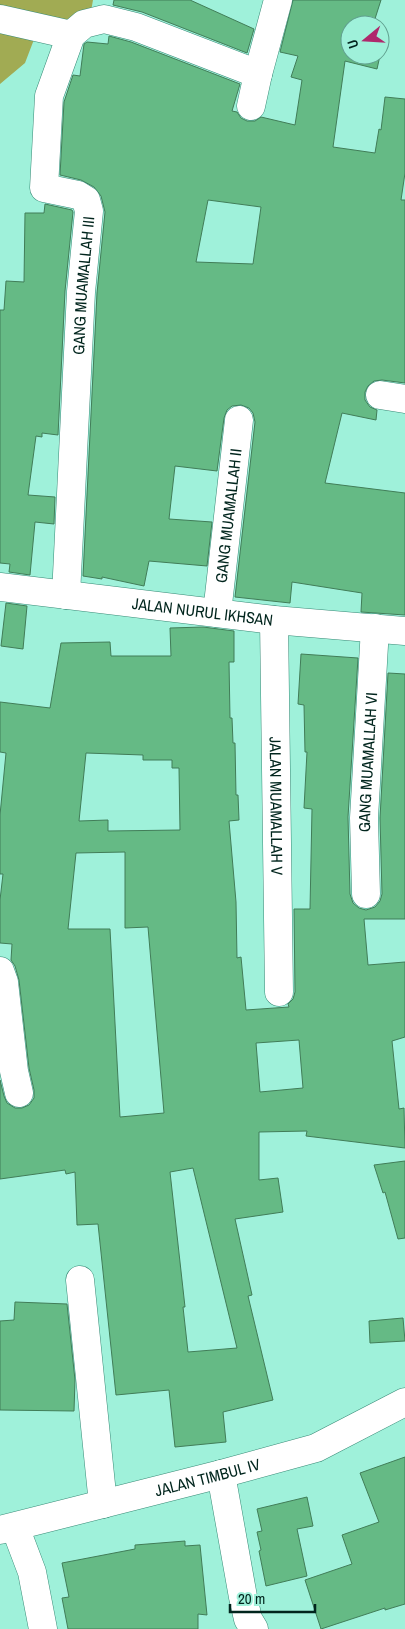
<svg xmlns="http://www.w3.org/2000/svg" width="405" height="1629" font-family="'Archivo Narrow',sans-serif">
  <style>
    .forest { fill: #a1ab53 }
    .building { fill: #65ba85; stroke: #417d58; fill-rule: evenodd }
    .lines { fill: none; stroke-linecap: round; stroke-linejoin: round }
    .minor-casing { stroke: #378a76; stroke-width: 29 }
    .minor { stroke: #fff; stroke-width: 28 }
    .labels { text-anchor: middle; stroke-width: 4; stroke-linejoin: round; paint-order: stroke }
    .street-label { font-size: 16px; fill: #01251d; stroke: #9ff1da }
  </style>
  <rect width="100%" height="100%" fill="#9ff1da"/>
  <!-- forest -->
  <path class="forest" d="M 0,0 L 93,0 L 90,17 L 38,29 L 25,63 L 0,84 Z"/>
  <!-- building -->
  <g class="building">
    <path d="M 114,0 L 190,0 L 254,29 L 247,53 L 142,12 L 113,5 Z"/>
    <path d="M 293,0 L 381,0 L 373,25 L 350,25 L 350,55 L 380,55 L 380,32 L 385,33 L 377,69 L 345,61 L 333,147 L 375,153 L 379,129 L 381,130 L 385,97 L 405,99 L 405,173 L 401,200 L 405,200 L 405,383 L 382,380 L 374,381 L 368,386 L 365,392 L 365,400 L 370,407 L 377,410 L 376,420 L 342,413 L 325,483 L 405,493 L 405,615 L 361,612 L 362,593 L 292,582 L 290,603 L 235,597 L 255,422 L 253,413 L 249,408 L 241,405 L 232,406 L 227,410 L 224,418 L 217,471 L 175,466 L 169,519 L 212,522 L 207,566 L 149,561 L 144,586 L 102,577 L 102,579 L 83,576 L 97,293 L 105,212 L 101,196 L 94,187 L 81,180 L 60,175 L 64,102 L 73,75 L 80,76 L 84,44 L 87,42 L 108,44 L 109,36 L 131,42 L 240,84 L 232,111 L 237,112 L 241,118 L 247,121 L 255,121 L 261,117 L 295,125 L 302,80 L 291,77 L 298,56 L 280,52 ZM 208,200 L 261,207 L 253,264 L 196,262 Z"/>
    <path d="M 45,204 L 72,210 L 73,212 L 65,291 L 58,435 L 42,433 L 42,437 L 36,436 L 28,495 L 55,497 L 54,524 L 35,522 L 30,575 L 9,572 L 10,564 L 0,563 L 0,310 L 4,310 L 6,281 L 24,282 L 25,213 L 44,213 Z"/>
    <path d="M 6,603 L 27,606 L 23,649 L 1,646 Z"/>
    <path d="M 203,627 L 234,631 L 234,662 L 229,662 L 230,718 L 232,718 L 233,743 L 235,743 L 236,795 L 238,795 L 239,820 L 229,821 L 236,902 L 237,958 L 241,957 L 246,1010 L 289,1007 L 288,1004 L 293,999 L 295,992 L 294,909 L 310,909 L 312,809 L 304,808 L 307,752 L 305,752 L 304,705 L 298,704 L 301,654 L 358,658 L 348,817 L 350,894 L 353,903 L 359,908 L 366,910 L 375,907 L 380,901 L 382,894 L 380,818 L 388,673 L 405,674 L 405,919 L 364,919 L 368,965 L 405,962 L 405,1037 L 392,1041 L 399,1109 L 404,1108 L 405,1148 L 306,1136 L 307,1131 L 259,1132 L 259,1180 L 278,1178 L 283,1212 L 235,1219 L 252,1295 L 248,1296 L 273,1400 L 223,1412 L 226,1442 L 175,1447 L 169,1390 L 116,1395 L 98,1224 L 77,1225 L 75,1172 L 66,1174 L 65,1170 L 0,1179 L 0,1080 L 4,1096 L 7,1103 L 15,1108 L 22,1108 L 29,1105 L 34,1098 L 34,1090 L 29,1068 L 19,980 L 15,966 L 11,960 L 12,944 L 0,943 L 0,900 L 3,874 L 0,874 L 0,815 L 6,753 L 0,752 L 0,702 L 50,708 L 61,643 L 110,642 L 111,656 L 171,656 L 170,628 ZM 86,753 L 143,755 L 143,760 L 172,760 L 172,768 L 179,768 L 180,830 L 108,831 L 108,820 L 79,821 ZM 125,852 L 125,928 L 148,927 L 164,1113 L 120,1117 L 110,929 L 68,929 L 76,853 ZM 299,1040 L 303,1088 L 260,1092 L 256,1043 ZM 193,1168 L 237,1348 L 188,1352 L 183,1307 L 185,1307 L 170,1172 Z"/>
    <path d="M 405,1161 L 405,1238 L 398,1239 L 385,1192 L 383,1193 L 374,1165 Z"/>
    <path d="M 15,1302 L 67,1304 L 75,1380 L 74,1411 L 0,1410 L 0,1321 L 14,1320 Z"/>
    <path d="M 403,1318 L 405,1341 L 370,1343 L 369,1321 Z"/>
    <path d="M 405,1457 L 405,1604 L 385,1610 L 385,1608 L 321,1629 L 305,1580 L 352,1564 L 342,1535 L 379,1522 L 360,1473 Z"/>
    <path d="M 307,1497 L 313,1526 L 297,1529 L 307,1576 L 266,1586 L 259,1551 L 261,1550 L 257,1532 L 262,1531 L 257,1509 Z"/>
    <path d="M 185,1541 L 185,1546 L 200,1545 L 207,1615 L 198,1614 L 198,1629 L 68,1629 L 62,1598 L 69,1597 L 62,1563 L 135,1549 L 135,1545 Z"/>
  </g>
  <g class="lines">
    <!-- minor casing -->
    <g class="minor-casing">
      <g id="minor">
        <path d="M 0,19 L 71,35"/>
        <path d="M 251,106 L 258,74 L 278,0"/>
        <path d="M 380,395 L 405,399"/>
        <path id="s1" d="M 0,587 L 274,620 L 405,631"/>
        <path id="s2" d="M 66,595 L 81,292 L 89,211 L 86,200 L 78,195 L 44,188 L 49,96 L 71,35 L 84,24 L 104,19 L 136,27 L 258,74"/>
        <path id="s3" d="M 217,613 L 239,420"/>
        <path id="s4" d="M 274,620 L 279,992"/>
        <path id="s5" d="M 366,894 L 364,818 L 375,628"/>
        <path d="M 0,971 L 4,982 L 14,1071 L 19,1093"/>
        <path d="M 80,1280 L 103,1504"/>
        <path d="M 221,1474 L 243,1597 L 248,1619 L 254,1629"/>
        <path d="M 15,1527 L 32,1572 L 43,1629"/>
        <path id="s6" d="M 0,1530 L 221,1474 L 316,1448 L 405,1402"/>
      </g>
    </g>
    <!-- minor -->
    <use href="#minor" class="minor"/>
  </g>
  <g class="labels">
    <!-- street labels -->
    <g class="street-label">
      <text dy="6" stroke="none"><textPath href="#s2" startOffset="310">GANG MUAMALLAH III</textPath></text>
      <text dy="6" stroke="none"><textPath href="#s3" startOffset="98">GANG MUAMALLAH II</textPath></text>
      <text dy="6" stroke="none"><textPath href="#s1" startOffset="204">JALAN NURUL IKHSAN</textPath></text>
      <text dy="6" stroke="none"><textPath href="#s5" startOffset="132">GANG MUAMALLAH VI</textPath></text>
      <text dy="6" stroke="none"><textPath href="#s4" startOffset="186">JALAN MUAMALLAH V</textPath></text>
      <text dy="6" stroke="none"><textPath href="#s6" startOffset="214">JALAN TIMBUL IV</textPath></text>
    </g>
  </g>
  <!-- north arrow -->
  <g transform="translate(365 40) rotate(252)"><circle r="24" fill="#9ff1da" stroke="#609f8e"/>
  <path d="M0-4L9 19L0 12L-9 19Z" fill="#af286c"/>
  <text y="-8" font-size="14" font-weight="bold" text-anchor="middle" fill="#01251d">U</text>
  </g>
  <!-- scale -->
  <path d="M230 1604v8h85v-8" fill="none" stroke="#01251d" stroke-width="2.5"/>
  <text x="238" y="1604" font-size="15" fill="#01251d" stroke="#9ff1da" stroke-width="4" paint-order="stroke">20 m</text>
</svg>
